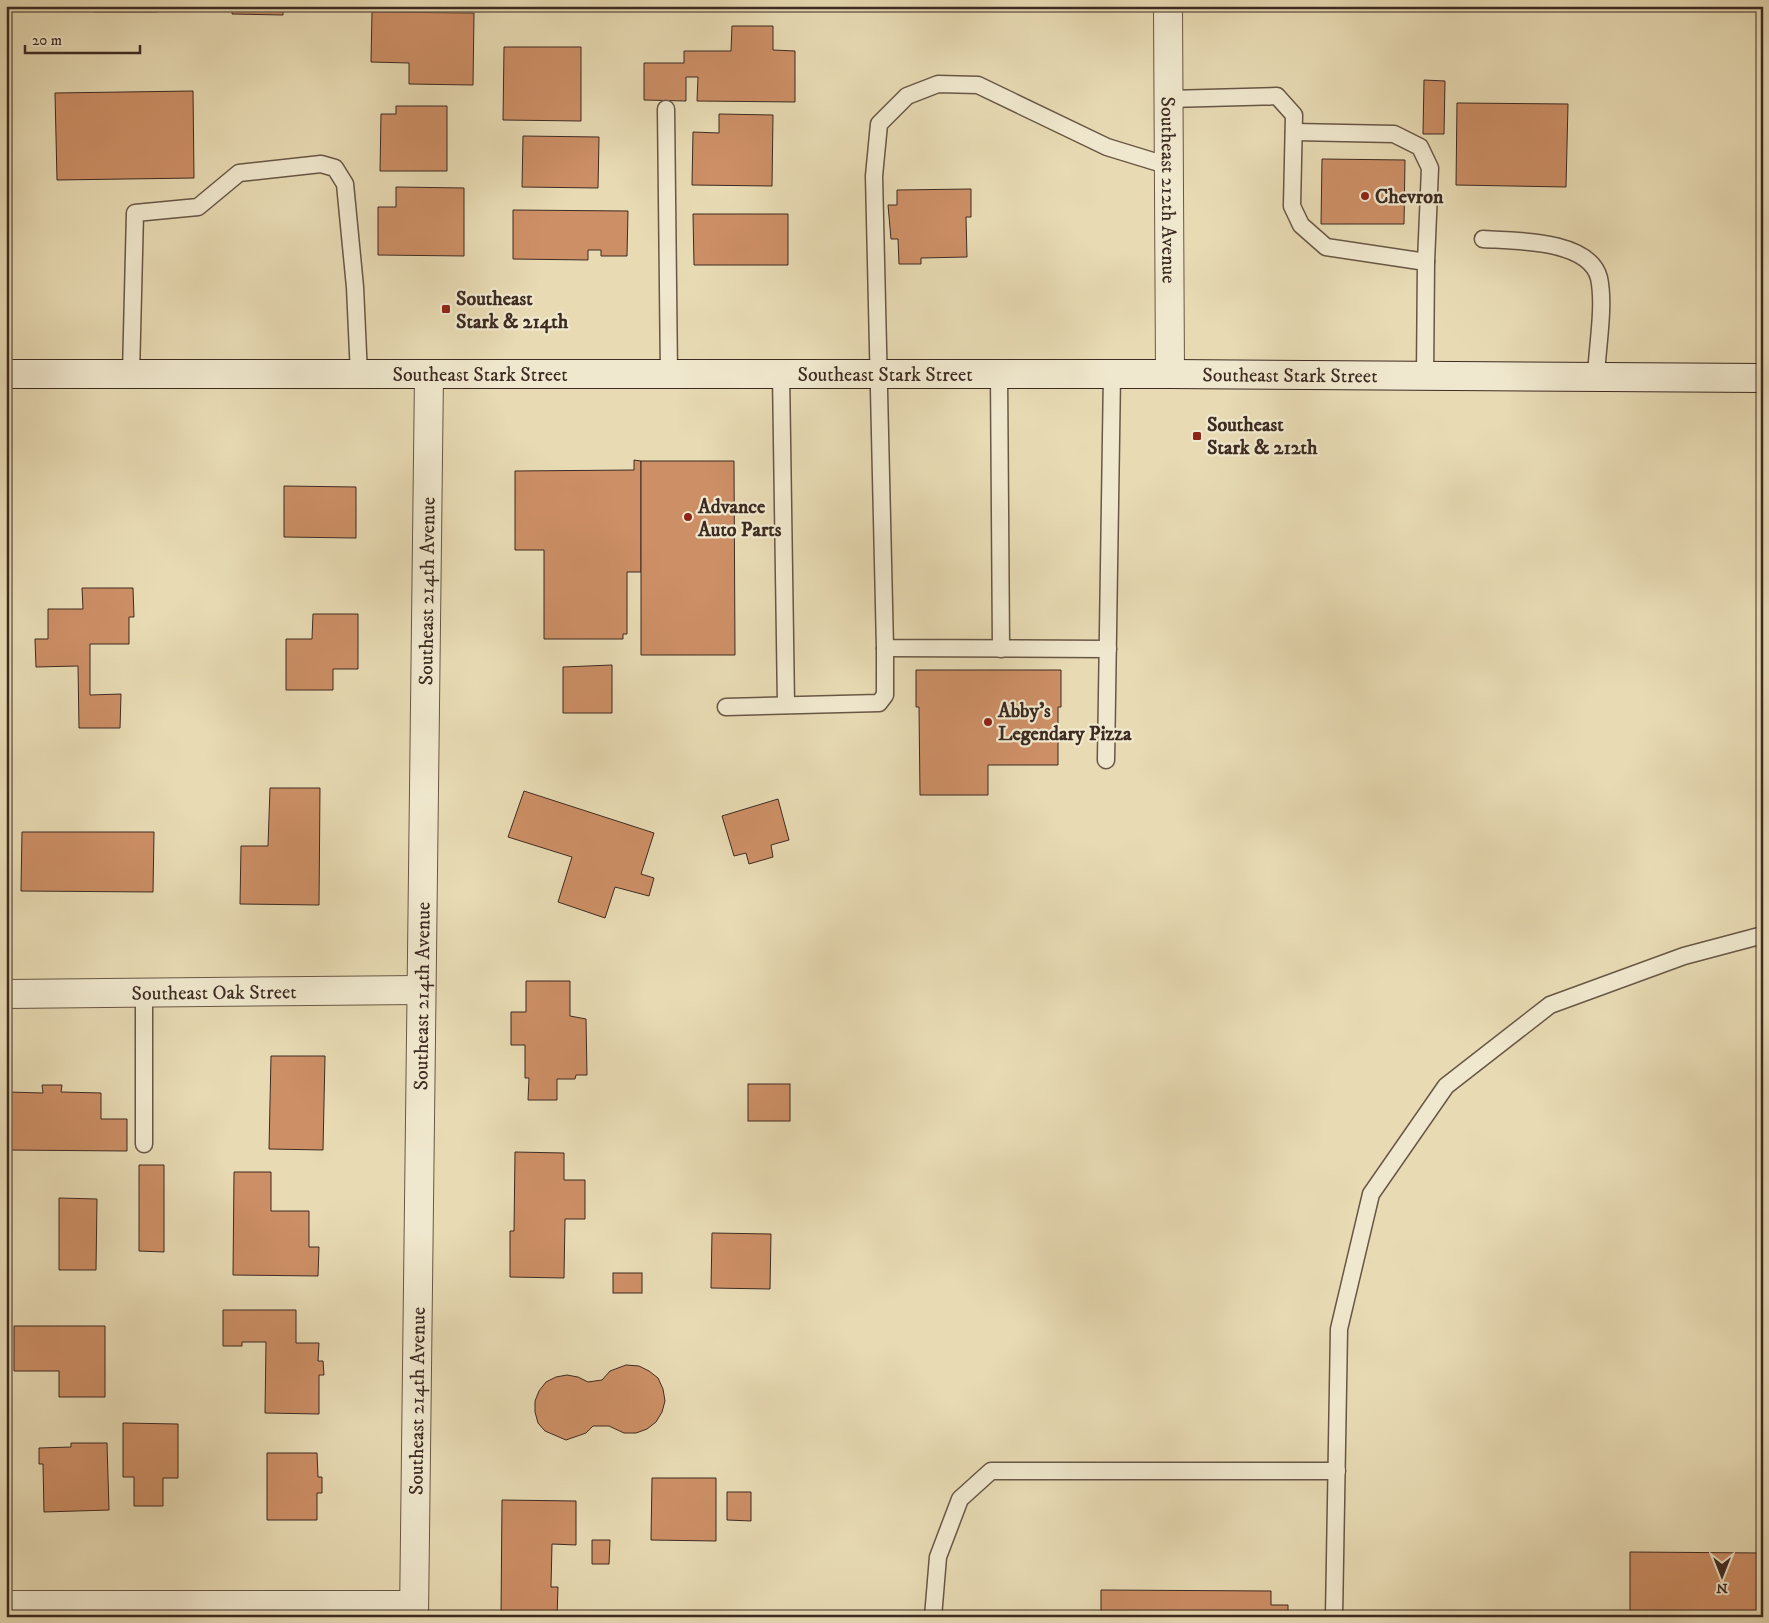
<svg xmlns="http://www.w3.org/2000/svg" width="1769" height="1623" font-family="'IM FELL DW Pica',serif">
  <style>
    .building { fill: #cd8f66; stroke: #3d2b22 }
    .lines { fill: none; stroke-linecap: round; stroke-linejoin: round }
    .service-casing { stroke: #685746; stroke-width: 19 }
    .minor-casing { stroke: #685746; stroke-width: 30 }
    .tertiary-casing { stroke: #685746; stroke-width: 30 }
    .secondary-casing { stroke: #3d2b22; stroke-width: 30 }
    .service { stroke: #f0e8ce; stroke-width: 16 }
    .minor { stroke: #f0e8ce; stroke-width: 28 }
    .tertiary { stroke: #f0e8ce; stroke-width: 28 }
    .secondary { stroke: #f0e8ce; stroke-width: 28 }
    .poi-dot { fill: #8f2418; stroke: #f0e8ce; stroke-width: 2 }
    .labels { text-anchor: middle; stroke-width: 4.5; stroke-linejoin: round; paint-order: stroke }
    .street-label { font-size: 20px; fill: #3d2b22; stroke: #f0e8ce }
    .poi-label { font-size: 20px; font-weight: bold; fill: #3d2b22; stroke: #f0e8ce; text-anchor: start }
  </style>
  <rect width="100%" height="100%" fill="#e8dbb4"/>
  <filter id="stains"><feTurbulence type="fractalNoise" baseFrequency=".004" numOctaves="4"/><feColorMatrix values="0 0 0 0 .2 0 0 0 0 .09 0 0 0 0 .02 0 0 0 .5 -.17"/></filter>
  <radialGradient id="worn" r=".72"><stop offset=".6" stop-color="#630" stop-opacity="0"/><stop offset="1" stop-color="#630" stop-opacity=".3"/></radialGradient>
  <!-- building -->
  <g class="building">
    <rect x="6" y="6" width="31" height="4"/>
    <rect x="95" y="6" width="62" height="6"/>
    <path d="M 232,6 L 283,6 L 283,15 L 232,14 Z"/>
    <path d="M 372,12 L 474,13 L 473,85 L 409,84 L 409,63 L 371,62 Z"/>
    <path d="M 732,26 L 773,26 L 773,50 L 795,51 L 795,102 L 697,101 L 698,77 L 686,77 L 686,101 L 644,100 L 644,63 L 684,63 L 684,51 L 731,51 Z"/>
    <path d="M 504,47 L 581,47 L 581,121 L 503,120 Z"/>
    <path d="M 1424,80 L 1445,81 L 1444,134 L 1423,134 Z"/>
    <path d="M 193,91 L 194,178 L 57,180 L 55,93 Z"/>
    <path d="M 1457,103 L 1568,104 L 1566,187 L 1456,185 Z"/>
    <path d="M 396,106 L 447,106 L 447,171 L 380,171 L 381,114 L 396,114 Z"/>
    <path d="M 719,114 L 773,115 L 772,186 L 692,185 L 693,132 L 719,133 Z"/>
    <path d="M 523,136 L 599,137 L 598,188 L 522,187 Z"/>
    <path d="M 1322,159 L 1405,160 L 1404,224 L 1321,224 Z"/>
    <path d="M 396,187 L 464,188 L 464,256 L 378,255 L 378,207 L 396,207 Z"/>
    <path d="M 971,189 L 971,217 L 966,217 L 967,257 L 921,258 L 921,264 L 899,264 L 898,239 L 891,239 L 888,205 L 897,205 L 897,190 Z"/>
    <path d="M 513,210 L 628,211 L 627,256 L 601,256 L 601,250 L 588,250 L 588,260 L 513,259 Z"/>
    <path d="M 693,214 L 788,214 L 788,265 L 694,265 Z"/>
    <path d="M 634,460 L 641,461 L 641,572 L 627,572 L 627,634 L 623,634 L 623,639 L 544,639 L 544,550 L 515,550 L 515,471 L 634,470 Z"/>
    <path d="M 641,461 L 734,461 L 735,655 L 641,655 Z"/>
    <path d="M 284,486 L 356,487 L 356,538 L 284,537 Z"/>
    <path d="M 82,588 L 133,588 L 134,617 L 129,617 L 129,644 L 90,644 L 90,695 L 121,694 L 120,728 L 79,728 L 78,666 L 36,667 L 35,639 L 48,639 L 48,609 L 83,609 Z"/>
    <path d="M 313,614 L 358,614 L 358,669 L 333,669 L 333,690 L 286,690 L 286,639 L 312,639 Z"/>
    <path d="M 612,665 L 612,713 L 563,713 L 563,667 Z"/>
    <path d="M 916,670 L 1061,670 L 1061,707 L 1058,707 L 1058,765 L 988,765 L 988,795 L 920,795 L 919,707 L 916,707 Z"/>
    <path d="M 270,788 L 320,788 L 319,905 L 240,904 L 241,846 L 268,846 Z"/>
    <path d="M 524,791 L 654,833 L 641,874 L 654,878 L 649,896 L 615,887 L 605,918 L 558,902 L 572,857 L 508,837 Z"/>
    <path d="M 778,799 L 789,840 L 771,845 L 773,857 L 749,864 L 746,853 L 734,856 L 722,816 Z"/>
    <path d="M 22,832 L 154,832 L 153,892 L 21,891 Z"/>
    <path d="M 526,981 L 570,981 L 570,1016 L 586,1019 L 587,1075 L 576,1075 L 575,1079 L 557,1079 L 557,1100 L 528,1100 L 529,1078 L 525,1078 L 525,1045 L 511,1045 L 511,1012 L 526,1012 Z"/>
    <path d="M 271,1056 L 325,1056 L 323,1150 L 269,1149 Z"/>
    <rect x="748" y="1084" width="42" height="37"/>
    <path d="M 42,1085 L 62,1085 L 61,1092 L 101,1093 L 101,1119 L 127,1119 L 127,1151 L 7,1150 L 8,1092 L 43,1093 Z"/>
    <path d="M 515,1152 L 564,1153 L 564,1180 L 585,1180 L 585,1219 L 565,1219 L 564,1278 L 510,1277 L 510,1231 L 514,1231 Z"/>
    <path d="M 139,1165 L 164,1165 L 164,1252 L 139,1251 Z"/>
    <path d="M 234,1172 L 271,1172 L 271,1211 L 309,1211 L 309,1247 L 319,1247 L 318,1276 L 233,1275 Z"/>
    <path d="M 59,1198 L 97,1199 L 96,1270 L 59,1270 Z"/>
    <path d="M 712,1233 L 771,1234 L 770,1289 L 711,1288 Z"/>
    <rect x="613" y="1273" width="29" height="20"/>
    <path d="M 223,1310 L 296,1310 L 296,1343 L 319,1343 L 318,1361 L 323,1361 L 324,1375 L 319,1375 L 319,1414 L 265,1413 L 266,1342 L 242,1342 L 242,1346 L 223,1346 Z"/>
    <path d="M 14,1326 L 105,1326 L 105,1397 L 59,1397 L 59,1371 L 14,1371 Z"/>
    <path d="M 626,1365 L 639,1366 L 649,1371 L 658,1378 L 663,1389 L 665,1401 L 662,1412 L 656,1422 L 647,1429 L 636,1433 L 624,1433 L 609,1426 L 593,1426 L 586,1433 L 566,1440 L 545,1431 L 538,1423 L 535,1412 L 535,1401 L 539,1391 L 546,1382 L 556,1377 L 567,1375 L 578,1377 L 588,1382 L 602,1380 L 610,1371 Z"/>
    <path d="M 123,1423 L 178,1424 L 178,1478 L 163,1478 L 163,1506 L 134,1506 L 134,1477 L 123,1477 Z"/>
    <path d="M 71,1443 L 107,1443 L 109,1510 L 44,1512 L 43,1464 L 39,1464 L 39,1448 L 71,1447 Z"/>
    <path d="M 267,1453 L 317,1453 L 318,1477 L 322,1477 L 322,1493 L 317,1493 L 317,1520 L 267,1520 Z"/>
    <path d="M 652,1478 L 716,1478 L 716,1541 L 651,1540 Z"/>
    <path d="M 727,1492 L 751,1492 L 751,1521 L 727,1520 Z"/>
    <path d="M 502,1500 L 576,1501 L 576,1545 L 552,1544 L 551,1587 L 558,1587 L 557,1617 L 501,1617 Z"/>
    <path d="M 592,1540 L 610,1540 L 609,1564 L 592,1564 Z"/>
    <path d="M 1630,1552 L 1763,1553 L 1763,1617 L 1630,1617 Z"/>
    <path d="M 1101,1590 L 1271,1591 L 1271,1605 L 1288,1605 L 1288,1617 L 1132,1617 L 1132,1612 L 1101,1612 Z"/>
  </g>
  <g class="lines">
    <!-- service casing -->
    <g class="service-casing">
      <g id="service">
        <path d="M 1169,99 L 1277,96 L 1294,115 L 1292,206 L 1301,225 L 1326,247 L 1426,262 L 1425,376"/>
        <path d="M 666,109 L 669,375"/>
        <path d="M 1294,132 L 1394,134 L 1420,147 L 1430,168 L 1426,262"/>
        <path d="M 1483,239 C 1513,241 1589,239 1599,278 C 1605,306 1597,348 1596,377"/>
        <path d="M 131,374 L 135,213 L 198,207 L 239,173 L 321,164 L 335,168 L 345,184 L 355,287 L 359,375"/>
        <path d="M 781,374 L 786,705"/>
        <path d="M 999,374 L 1001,649"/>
        <path d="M 1108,649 L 885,648 L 874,176 L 879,124 L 907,96 L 938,84 L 978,85 L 1107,147 L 1169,166"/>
        <path d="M 726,707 L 879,703 L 885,695 L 885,648"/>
        <path d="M 1106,760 L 1112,374"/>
        <path d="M 144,993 L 144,1144"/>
        <path d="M 933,1617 L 938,1557 L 960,1499 L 991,1471 L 1337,1471"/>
        <path d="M 1334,1617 L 1339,1329 L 1371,1194 L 1446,1086 L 1550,1005 L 1684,956 L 1763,935"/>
      </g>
    </g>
    <!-- minor casing -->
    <g class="minor-casing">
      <g id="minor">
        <path id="s1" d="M 6,994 L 420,990"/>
        <path d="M 6,1605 L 414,1605"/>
        <path id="s2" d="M 414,1617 L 429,375"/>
      </g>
    </g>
    <!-- tertiary casing -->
    <g class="tertiary-casing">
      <g id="tertiary">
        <path id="s3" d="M 1168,6 L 1170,374"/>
      </g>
    </g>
    <!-- secondary casing -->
    <g class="secondary-casing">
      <g id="secondary">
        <path id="s4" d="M 6,374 L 1170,374 L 1763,378"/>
      </g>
    </g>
    <!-- service -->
    <use href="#service" class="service"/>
    <!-- minor -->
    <use href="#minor" class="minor"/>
    <!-- tertiary -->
    <use href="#tertiary" class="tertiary"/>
    <!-- secondary -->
    <use href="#secondary" class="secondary"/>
  </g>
  <!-- markers -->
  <g class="poi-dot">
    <circle cx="1365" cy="196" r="5"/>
    <rect x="441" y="304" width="10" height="10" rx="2.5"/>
    <rect x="1192" y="431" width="10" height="10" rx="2.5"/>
    <circle cx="688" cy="517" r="5"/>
    <circle cx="988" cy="722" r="5"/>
  </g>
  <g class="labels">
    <!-- street labels -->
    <g class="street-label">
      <text dy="7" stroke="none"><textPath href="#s3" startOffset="184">Southeast 212th Avenue</textPath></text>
      <text dy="7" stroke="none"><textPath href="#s4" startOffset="879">Southeast Stark Street</textPath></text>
      <text dy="7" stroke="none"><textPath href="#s4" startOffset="474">Southeast Stark Street</textPath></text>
      <text dy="7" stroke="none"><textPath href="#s4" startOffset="1284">Southeast Stark Street</textPath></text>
      <text dy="7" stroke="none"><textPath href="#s2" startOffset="1026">Southeast 214th Avenue</textPath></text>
      <text dy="7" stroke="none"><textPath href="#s1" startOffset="208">Southeast Oak Street</textPath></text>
      <text dy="7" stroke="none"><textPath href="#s2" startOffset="621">Southeast 214th Avenue</textPath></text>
      <text dy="7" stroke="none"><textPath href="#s2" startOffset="216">Southeast 214th Avenue</textPath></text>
    </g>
    <!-- poi labels -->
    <g class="poi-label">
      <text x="1375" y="203">Chevron</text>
      <text x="456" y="305">Southeast<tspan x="456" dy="23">Stark &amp; 214th</tspan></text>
      <text x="1207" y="431">Southeast<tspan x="1207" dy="23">Stark &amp; 212th</tspan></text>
      <text x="698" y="513">Advance<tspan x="698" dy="23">Auto Parts</tspan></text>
      <text x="998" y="717">Abby's<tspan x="998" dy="23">Legendary Pizza</tspan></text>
    </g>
  </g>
  <!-- margin -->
  <rect width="1769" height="1623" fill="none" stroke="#e8dbb4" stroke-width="25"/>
  <rect x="8" y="8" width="1754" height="1608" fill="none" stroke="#3d2b22" stroke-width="2.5"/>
  <rect x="12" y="12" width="1744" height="1598" fill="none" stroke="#3d2b22"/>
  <!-- north arrow -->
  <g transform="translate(1722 1576) rotate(180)" stroke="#f0e8ce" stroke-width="4" paint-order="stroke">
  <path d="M0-4L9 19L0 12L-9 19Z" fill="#3d2b22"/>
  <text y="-8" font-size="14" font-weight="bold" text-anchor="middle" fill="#3d2b22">N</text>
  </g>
  <!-- scale -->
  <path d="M25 45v8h115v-8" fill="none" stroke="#3d2b22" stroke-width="2.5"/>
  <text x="32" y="45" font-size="15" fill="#3d2b22" stroke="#f0e8ce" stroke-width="4" paint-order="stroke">20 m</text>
  <rect width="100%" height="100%" filter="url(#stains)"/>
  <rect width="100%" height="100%" fill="url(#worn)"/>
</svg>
